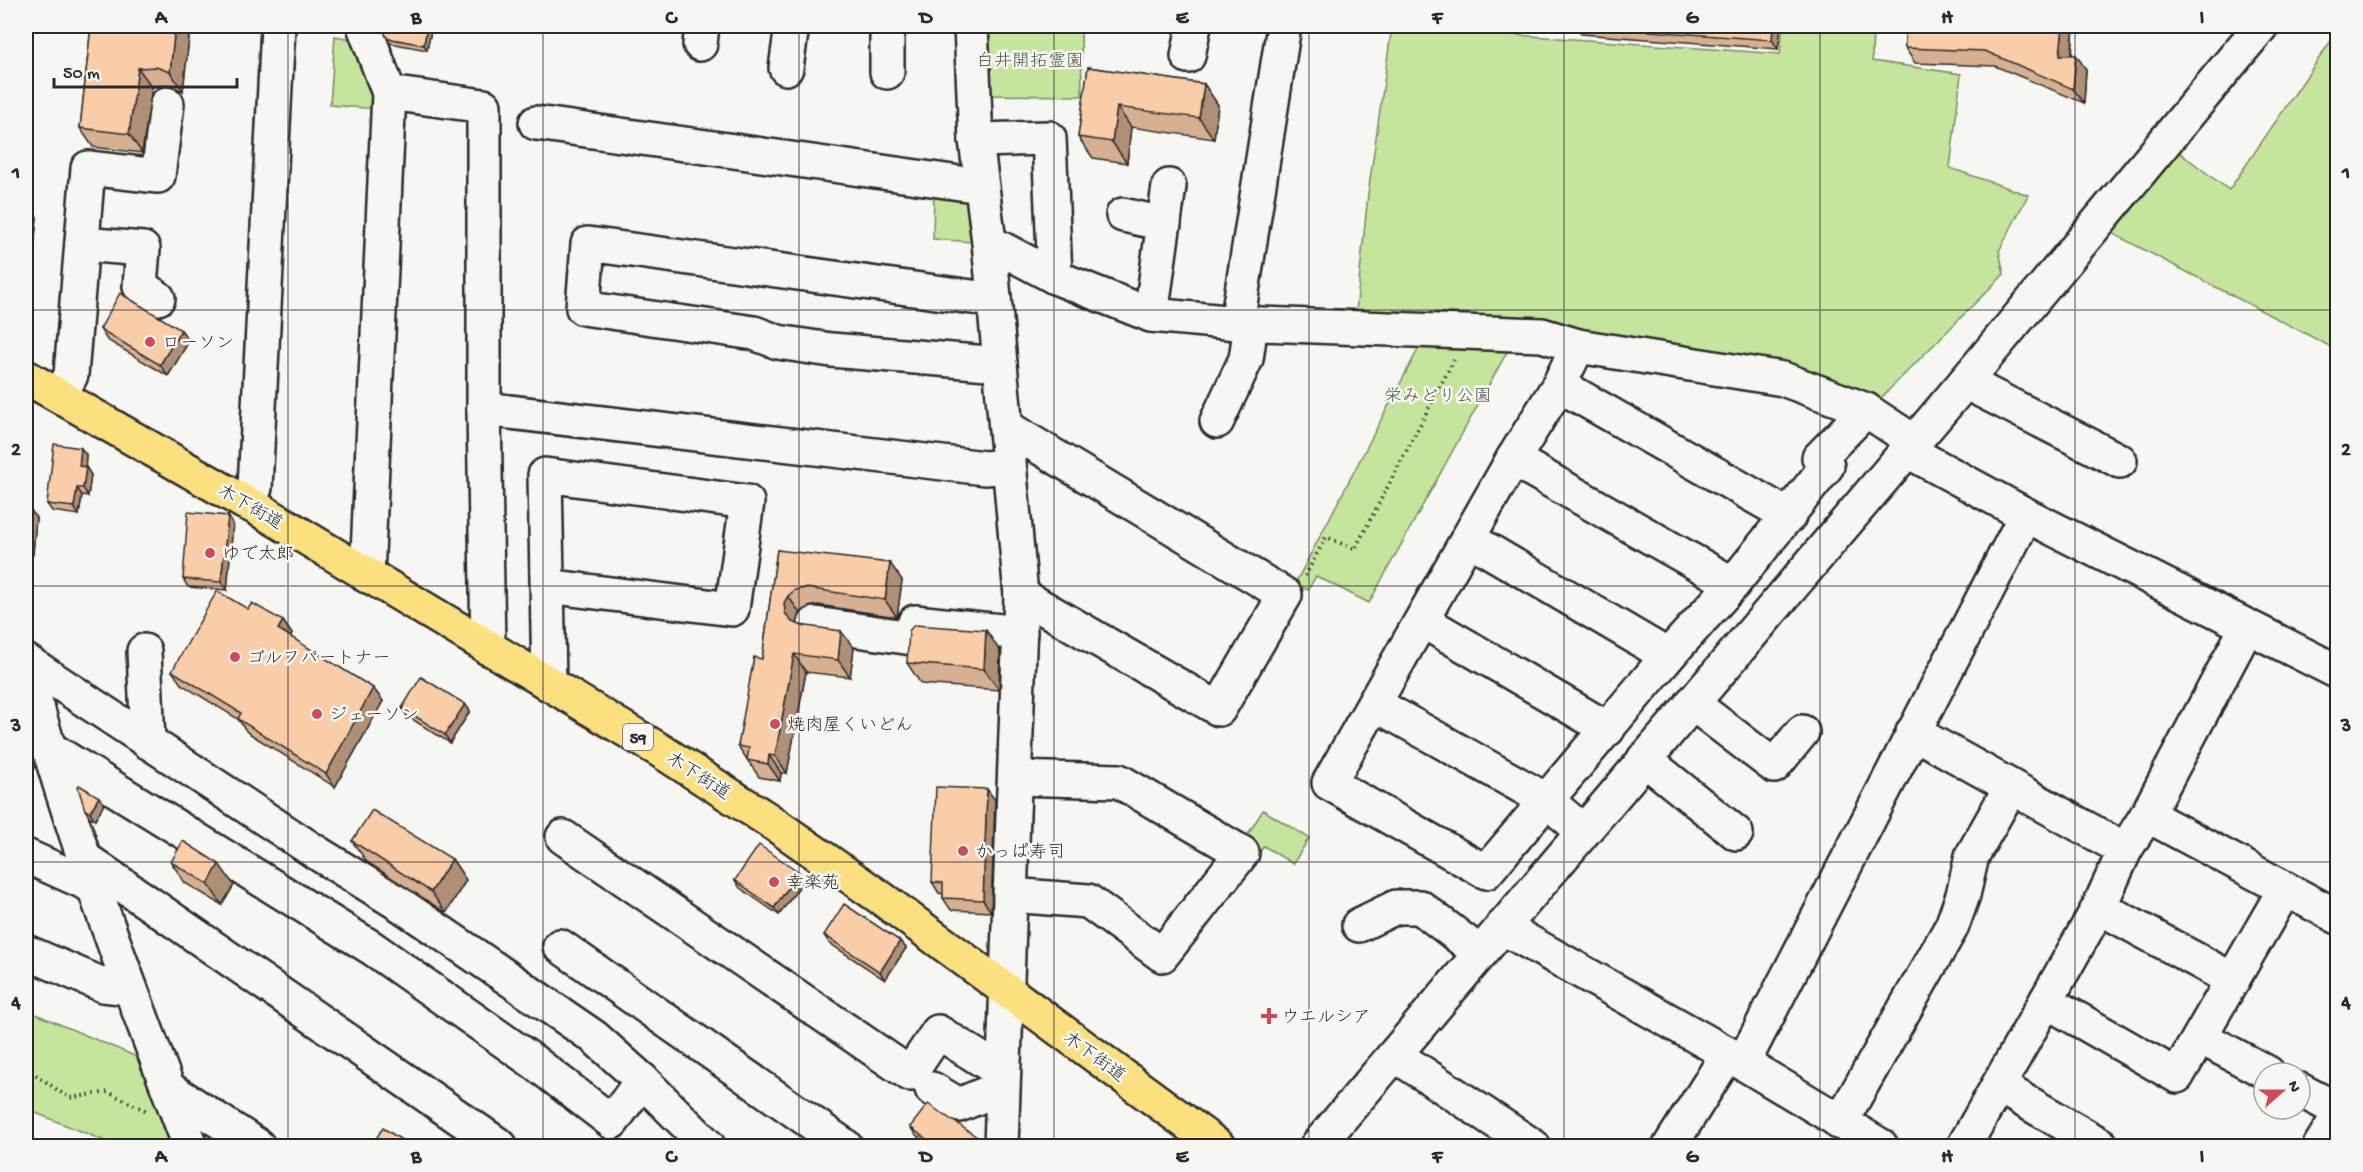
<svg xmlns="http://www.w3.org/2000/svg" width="2363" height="1172" font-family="'Gochi Hand','Klee One',sans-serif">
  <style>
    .green { fill: #c5e59d; stroke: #788864; stroke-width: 1.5 }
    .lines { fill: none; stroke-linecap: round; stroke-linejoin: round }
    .minor-casing { stroke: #2b2b2b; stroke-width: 38 }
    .major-casing { stroke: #2b2b2b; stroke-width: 38 }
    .path { stroke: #2b2b2b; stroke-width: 4; stroke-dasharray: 1.5 4.5; stroke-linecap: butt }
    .minor { stroke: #f6f6f2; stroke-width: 33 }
    .major { stroke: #fce080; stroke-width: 33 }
    .wall { fill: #d7b091; stroke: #2b2b2b; stroke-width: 1.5 }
    .shaded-wall { fill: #af9076; stroke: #2b2b2b; stroke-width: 1.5 }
    .building { fill: #facda9; stroke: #2b2b2b; stroke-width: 1.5 }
    .grid { fill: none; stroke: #2b2b2b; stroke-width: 1.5; stroke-opacity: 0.55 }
    .poi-dot { fill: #d1495b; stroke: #f6f6f2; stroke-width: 2 }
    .labels { text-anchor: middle; stroke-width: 5; stroke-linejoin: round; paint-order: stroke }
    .shield { fill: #f6f6f2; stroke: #686867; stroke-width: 1.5 }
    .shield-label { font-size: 16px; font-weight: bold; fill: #2b2b2b }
    .park-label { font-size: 18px; fill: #525a48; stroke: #f6f6f2 }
    .poi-label { font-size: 18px; fill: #2b2b2b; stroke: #f6f6f2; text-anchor: start }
    .street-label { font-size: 18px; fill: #2b2b2b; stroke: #f6f6f2 }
    .neatline { fill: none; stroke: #2b2b2b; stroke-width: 2 }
    .grid-label { font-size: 20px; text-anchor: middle; font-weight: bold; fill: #2b2b2b }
  </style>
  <rect width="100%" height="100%" fill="#f6f6f2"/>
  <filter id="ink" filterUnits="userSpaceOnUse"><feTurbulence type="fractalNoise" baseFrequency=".0167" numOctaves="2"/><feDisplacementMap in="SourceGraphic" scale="12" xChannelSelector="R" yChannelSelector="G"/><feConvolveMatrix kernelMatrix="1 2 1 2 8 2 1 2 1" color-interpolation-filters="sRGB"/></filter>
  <g filter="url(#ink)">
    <!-- green -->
    <g class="green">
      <path d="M 977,26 L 1081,26 L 1082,96 L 981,95 Z"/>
      <path d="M 1392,26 L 1780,54 L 1783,26 L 1873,26 L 1872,61 L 1961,74 L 1950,168 L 2028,195 L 1999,251 L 2004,274 L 1875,404 L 1355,322 L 1368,194 Z"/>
      <path d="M 2337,32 L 2337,350 L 2104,229 L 2171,146 L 2229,190 Z"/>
      <path d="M 335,36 L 357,40 L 375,99 L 376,109 L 330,105 Z"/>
      <path d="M 934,192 L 967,194 L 972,242 L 933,239 Z"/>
      <path d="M 1424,338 L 1513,341 L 1369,603 L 1316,576 L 1308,590 L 1295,584 Z"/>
      <path d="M 1263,810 L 1309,838 L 1293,864 L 1264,846 L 1260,852 L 1243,842 Z"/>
      <path d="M 26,1010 L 149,1062 L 179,1146 L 117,1146 L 26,1109 Z"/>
    </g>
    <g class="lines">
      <!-- minor casing -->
      <g class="minor-casing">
        <g id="minor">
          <path d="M 364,26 L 389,93 L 367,576"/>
          <path d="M 971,26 L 976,140 L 989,242 L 1021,595 L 1001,1146"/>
          <path d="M 700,44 L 702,26"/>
          <path d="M 1188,56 L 1194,26"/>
          <path d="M 786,68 L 792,26"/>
          <path d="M 887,72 L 887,26"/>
          <path d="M 389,93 L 484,106 L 484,409 L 488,648"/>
          <path d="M 536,123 L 981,186"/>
          <path d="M 976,140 L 1049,138 L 1055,277"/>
          <path d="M 1123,215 L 1164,224"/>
          <path d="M 989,242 L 1055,277 L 1151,315 L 1237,323 L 1542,335 L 1578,346 L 1783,379 L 1866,410 L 1913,441"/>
          <path d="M 82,244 L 143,249 L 140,286 L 158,298"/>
          <path d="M 994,300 L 588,244 L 583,308 L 754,333 L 778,342 L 831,350 L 1000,364"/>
          <path d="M 1151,315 L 1169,186"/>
          <path d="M 1237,323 L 1284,26"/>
          <path d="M 1578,346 L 1559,385 L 1513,459 L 1329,783 L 1486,872 L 1668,656 L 1733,584 L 1827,466 L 1819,458 L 1866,410"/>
          <path d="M 1965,382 L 2120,461"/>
          <path d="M 1559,385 L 1789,516"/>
          <path d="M 60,396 L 71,375 L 88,168 L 158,176 L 167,104"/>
          <path d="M 484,409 L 985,468 L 1009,466"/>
          <path d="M 1217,421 L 1246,359 L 1251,324"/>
          <path d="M 1006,427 L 1285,595 L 1219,709 L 1021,595"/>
          <path d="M 1906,450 L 2026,515 L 2338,672"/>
          <path d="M 1513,459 L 1733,584"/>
          <path d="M 244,502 L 255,488 L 278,26"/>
          <path d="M 1469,539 L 1668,656"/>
          <path d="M 547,586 L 732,609 L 747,502 L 545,475 L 549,684"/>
          <path d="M 1423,621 L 1608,729"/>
          <path d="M 815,624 L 912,638 L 915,622 L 1020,633"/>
          <path d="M 144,651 L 148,742"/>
          <path d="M 26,661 L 314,851 L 401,905 L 594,1037 L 642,1080 L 708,1146"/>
          <path d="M 26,667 C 69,830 130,989 190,1146"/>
          <path d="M 1692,703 L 1774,766 L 1802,732"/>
          <path d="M 1375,704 L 1546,800 L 1583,831"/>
          <path d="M 1913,732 L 2125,850"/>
          <path d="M 47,747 L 372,948 L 534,1062 L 612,1122 L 642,1080"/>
          <path d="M 1644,759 L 1736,833"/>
          <path d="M 2147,815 L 2338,917"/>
          <path d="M 563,837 L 910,1074 L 938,1032 L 1003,1073"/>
          <path d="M 26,856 L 95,887"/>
          <path d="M 85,859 L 500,1146"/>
          <path d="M 1010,895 L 1088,901 L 1162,955 L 1242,853 L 1119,781 L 1015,778"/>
          <path d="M 2099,907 L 2233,980"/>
          <path d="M 1359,925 L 1396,907 L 1420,907 L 1480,953"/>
          <path d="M 1502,927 L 1728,1054 L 1881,1146"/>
          <path d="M 560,946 L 845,1146"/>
          <path d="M 26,952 L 103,985 L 130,988"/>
          <path d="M 2046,1001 L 2177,1076 L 2285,889"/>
          <path d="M 2200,1037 L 2268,1073"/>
          <path d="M 1395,1055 L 1533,1146"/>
          <path d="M 1743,1063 L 2026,515"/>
          <path d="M 1999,1086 L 2101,1145"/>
          <path d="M 168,1088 L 258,1146"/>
          <path d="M 932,1089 L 959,1105 L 1002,1087"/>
          <path d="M 2300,1090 L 2338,1110"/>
          <path d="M 1840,1123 L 1952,926 L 1963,895 L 1972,856 L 2011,787"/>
          <path d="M 1317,1146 L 1965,382 L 2261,26"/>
          <path d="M 1670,1146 L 1728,1054"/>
          <path d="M 1964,1146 L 2099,907 L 2125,850 L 2147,815 L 2247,627"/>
          <path d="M 2320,1146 L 2338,1117"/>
        </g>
      </g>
      <!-- major casing -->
      <g class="major-casing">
        <path id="major" d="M 26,377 L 244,502 L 255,507 L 661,751 L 770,821 L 881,898 L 1218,1146"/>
      </g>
      <!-- path -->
      <g class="path">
        <path d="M 1305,576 L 1326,537 L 1355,549 L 1454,360"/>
        <path d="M 26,1068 L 69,1098 L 108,1092 L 147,1111"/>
      </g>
      <!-- minor -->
      <use href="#minor" class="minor"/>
      <!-- major -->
      <use href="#major" class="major"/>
    </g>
    <!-- wall -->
    <g class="wall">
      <path d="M 91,26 L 189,38 L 183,91 L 169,85 L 152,87 L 142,153 L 93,147 L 80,128 Z"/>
      <path d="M 432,26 L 427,50 L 390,43 L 387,38 Z"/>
      <path d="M 1575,26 L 1781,26 L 1778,49 L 1581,34 Z"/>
      <path d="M 1905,26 L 2074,26 L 2072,55 L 2086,69 L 2084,103 L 1995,66 L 1915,63 L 1905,48 Z"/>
      <path d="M 1088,67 L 1204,84 L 1218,105 L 1214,139 L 1131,127 L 1127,163 L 1093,158 L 1078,137 Z"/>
      <path d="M 26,209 L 37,217 L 34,247 L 26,246 Z"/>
      <path d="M 100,329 L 181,330 L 189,341 L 168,376 L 107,340 Z"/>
      <path d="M 86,455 L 85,467 L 91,475 L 88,496 L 82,495 L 79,515 L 52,511 L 47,504 Z"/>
      <path d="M 26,503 L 36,518 L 33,554 L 26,553 Z"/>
      <path d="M 228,516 L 233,524 L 227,590 L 188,587 L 183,579 Z"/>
      <path d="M 777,550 L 902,580 L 897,617 L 818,605 L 808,607 L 800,613 L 797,621 L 797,624 L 854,648 L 850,677 L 806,672 L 787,773 L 781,773 L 780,781 L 759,777 L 738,746 L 762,659 Z"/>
      <path d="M 248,609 L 283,621 L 292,634 L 290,637 L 373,688 L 383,701 L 335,787 L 247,732 L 238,719 L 181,684 L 172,671 Z"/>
      <path d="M 1000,651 L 999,690 L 921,684 L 907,663 Z"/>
      <path d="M 465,704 L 470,711 L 450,743 L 407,716 L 402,708 Z"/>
      <path d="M 995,800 L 991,912 L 951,910 L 943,898 L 943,894 L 939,893 L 932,882 Z"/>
      <path d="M 104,804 L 95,820 L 90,817 L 85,810 Z"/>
      <path d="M 352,841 L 452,859 L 466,880 L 446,913 L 367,862 Z"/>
      <path d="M 171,862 L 234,885 L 222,905 L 185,883 Z"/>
      <path d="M 735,880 L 804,880 L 779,915 L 740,888 Z"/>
      <path d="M 824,935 L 900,941 L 906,948 L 885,980 L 829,943 Z"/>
      <path d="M 910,1127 L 982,1145 L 983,1146 L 931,1146 L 916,1135 Z"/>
    </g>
    <!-- shaded-wall -->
    <g class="shaded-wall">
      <path d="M 175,26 L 180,26 L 189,38 L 183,91 L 170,72 Z"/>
      <path d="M 427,26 L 432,26 L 427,50 L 424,45 Z"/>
      <path d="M 1773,26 L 1781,26 L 1778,49 L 1772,40 Z"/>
      <path d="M 2063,26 L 2074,26 L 2070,70 L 2060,55 Z"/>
      <path d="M 2076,55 L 2086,69 L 2084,103 L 2073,89 Z"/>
      <path d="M 138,68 L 152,87 L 142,153 L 129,134 Z"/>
      <path d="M 1204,84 L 1218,105 L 1214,139 L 1199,118 Z"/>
      <path d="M 1117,107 L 1131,127 L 1127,163 L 1112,142 Z"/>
      <path d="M 31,209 L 37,217 L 34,247 L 29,239 Z"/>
      <path d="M 181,330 L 189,341 L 168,376 L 160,365 Z"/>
      <path d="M 81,448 L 86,455 L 85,474 L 79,466 Z"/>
      <path d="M 86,467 L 91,475 L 88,496 L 83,488 Z"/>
      <path d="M 77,488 L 82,495 L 79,515 L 74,507 Z"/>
      <path d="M 26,503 L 36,518 L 33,554 L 26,544 Z"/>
      <path d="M 228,516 L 233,524 L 227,590 L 221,582 Z"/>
      <path d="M 890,563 L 902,580 L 897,617 L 885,600 Z"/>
      <path d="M 788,596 L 800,613 L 797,621 L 797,630 L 785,613 L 784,603 Z"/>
      <path d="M 283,621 L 292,634 L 287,643 L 278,629 Z"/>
      <path d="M 986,630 L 1000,651 L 999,690 L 984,669 Z"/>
      <path d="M 841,631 L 854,648 L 850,677 L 838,660 Z"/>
      <path d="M 794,654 L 806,672 L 787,773 L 775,756 Z"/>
      <path d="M 373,688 L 383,701 L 335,787 L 326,774 Z"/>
      <path d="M 465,704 L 470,711 L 450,743 L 445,735 Z"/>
      <path d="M 769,755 L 781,773 L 780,781 L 768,764 Z"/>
      <path d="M 987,789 L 995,800 L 991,912 L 983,900 Z"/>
      <path d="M 99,797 L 104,804 L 95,820 L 90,812 Z"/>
      <path d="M 452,859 L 466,880 L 446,913 L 431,892 Z"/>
      <path d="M 219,864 L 234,885 L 222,905 L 208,884 Z"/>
      <path d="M 799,872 L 804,880 L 779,915 L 774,908 Z"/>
      <path d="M 900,941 L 906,948 L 885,980 L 880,972 Z"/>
      <path d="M 977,1137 L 982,1145 L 983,1146 L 979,1146 Z"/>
    </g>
    <!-- building -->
    <g class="building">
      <path d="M 91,26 L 175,26 L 170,72 L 156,67 L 138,68 L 129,134 L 80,128 Z"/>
      <path d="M 384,26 L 427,26 L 424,45 L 387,38 L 383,29 Z"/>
      <path d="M 1581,26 L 1773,26 L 1772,40 Z"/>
      <path d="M 1905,26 L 2063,26 L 2060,55 L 2076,55 L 2073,89 L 1985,51 L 1905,48 Z"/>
      <path d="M 1088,67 L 1204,84 L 1199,118 L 1117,107 L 1112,142 L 1078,137 Z"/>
      <path d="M 26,209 L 31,209 L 29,239 L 26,239 Z"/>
      <path d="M 120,293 L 181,330 L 160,365 L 100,329 Z"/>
      <path d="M 54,444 L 81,448 L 79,466 L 86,467 L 83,488 L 77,488 L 74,507 L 47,504 Z"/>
      <path d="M 188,512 L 228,516 L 221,582 L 183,579 Z"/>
      <path d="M 777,550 L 890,563 L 885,600 L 806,588 L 795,590 L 788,596 L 784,603 L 785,613 L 792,622 L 800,625 L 841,631 L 838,660 L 794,654 L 775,756 L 769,755 L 768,764 L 747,760 L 749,748 L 738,746 L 754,657 L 762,659 Z"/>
      <path d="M 217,591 L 248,609 L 252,603 L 283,621 L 278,629 L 373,688 L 326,774 L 238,719 L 241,713 L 172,671 Z"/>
      <path d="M 914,625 L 986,630 L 984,669 L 907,663 L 909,631 Z"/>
      <path d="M 421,677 L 465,704 L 445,735 L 402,708 Z"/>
      <path d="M 79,785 L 99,797 L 90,812 L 85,810 L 78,787 Z"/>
      <path d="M 936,787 L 987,789 L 983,900 L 943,898 L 943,883 L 932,882 Z"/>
      <path d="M 372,810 L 452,859 L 431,892 L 352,841 Z"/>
      <path d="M 183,841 L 219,864 L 208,884 L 171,862 Z"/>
      <path d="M 759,845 L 799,872 L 774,908 L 735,880 Z"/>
      <path d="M 844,904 L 900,941 L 880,972 L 824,935 Z"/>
      <path d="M 928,1104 L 977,1137 L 979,1146 L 936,1146 L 910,1127 Z"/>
      <path d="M 383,1128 L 411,1146 L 371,1146 Z"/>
    </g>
  </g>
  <!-- grid -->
  <path class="grid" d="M 288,26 L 288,1146M 543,26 L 543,1146M 799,26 L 799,1146M 1054,26 L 1054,1146M 1309,26 L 1309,1146M 1564,26 L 1564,1146M 1820,26 L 1820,1146M 2075,26 L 2075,1146M 26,310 L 2338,310M 26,586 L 2338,586M 26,862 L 2338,862"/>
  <!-- markers -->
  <g class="poi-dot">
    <circle cx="150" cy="342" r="6"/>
    <circle cx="210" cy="553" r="6"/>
    <circle cx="235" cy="657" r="6"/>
    <circle cx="317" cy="714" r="6"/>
    <circle cx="775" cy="724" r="6"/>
    <circle cx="963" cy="851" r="6"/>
    <circle cx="774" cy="882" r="6"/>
    <path d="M1266 1007h6v6h6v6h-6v6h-6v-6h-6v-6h6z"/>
  </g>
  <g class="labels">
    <!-- shield labels -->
    <rect class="shield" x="623" y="724" width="30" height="26" rx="4.5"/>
    <g class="shield-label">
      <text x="638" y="743">59</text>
    </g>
    <!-- park labels -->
    <g class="park-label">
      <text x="1030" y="66">白井開拓霊園</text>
      <text x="1438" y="401">栄みどり公園</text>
    </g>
    <!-- poi labels -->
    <g class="poi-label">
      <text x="162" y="348">ローソン</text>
      <text x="222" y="559">ゆで太郎</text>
      <text x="247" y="663">ゴルフパートナー</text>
      <text x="329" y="720">ジェーソン</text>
      <text x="787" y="730">焼肉屋くいどん</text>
      <text x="975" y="857">かっぱ寿司</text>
      <text x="786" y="888">幸楽苑</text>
      <text x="1281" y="1022">ウエルシア</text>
    </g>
    <!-- street labels -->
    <g class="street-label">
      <text transform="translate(251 506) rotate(30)" y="6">木下街道</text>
      <text transform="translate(699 775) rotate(33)" y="6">木下街道</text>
      <text transform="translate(1095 1056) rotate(36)" y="6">木下街道</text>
    </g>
  </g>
  <!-- margin -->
  <rect width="2363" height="1172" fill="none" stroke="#f6f6f2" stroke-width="66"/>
  <!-- north arrow -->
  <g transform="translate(2282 1091) rotate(69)"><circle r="28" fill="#f6f6f2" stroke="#a5a5a2" stroke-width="1.5"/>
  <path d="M0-4.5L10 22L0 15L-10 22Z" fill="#d1495b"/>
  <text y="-9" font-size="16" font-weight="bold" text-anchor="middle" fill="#2b2b2b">N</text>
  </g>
  <!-- scale -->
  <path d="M54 78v9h183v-9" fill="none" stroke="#2b2b2b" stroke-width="3"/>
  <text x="63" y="78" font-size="18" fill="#2b2b2b" stroke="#f6f6f2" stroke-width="4.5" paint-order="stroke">50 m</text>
  <rect x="33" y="33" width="2297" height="1106" class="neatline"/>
  <g class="grid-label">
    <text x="161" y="23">A</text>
    <text x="416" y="23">B</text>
    <text x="671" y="23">C</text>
    <text x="926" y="23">D</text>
    <text x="1182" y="23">E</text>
    <text x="1437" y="23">F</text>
    <text x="1692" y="23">G</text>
    <text x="1947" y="23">H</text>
    <text x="2202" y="23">I</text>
    <text x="16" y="178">1</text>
    <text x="2346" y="178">1</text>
    <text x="16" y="455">2</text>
    <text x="2346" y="455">2</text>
    <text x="16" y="731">3</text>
    <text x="2346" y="731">3</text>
    <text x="16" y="1008">4</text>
    <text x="2346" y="1008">4</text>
    <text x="161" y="1162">A</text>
    <text x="416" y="1162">B</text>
    <text x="671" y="1162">C</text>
    <text x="926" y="1162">D</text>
    <text x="1182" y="1162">E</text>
    <text x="1437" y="1162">F</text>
    <text x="1692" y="1162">G</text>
    <text x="1947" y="1162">H</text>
    <text x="2202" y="1162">I</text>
  </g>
</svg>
